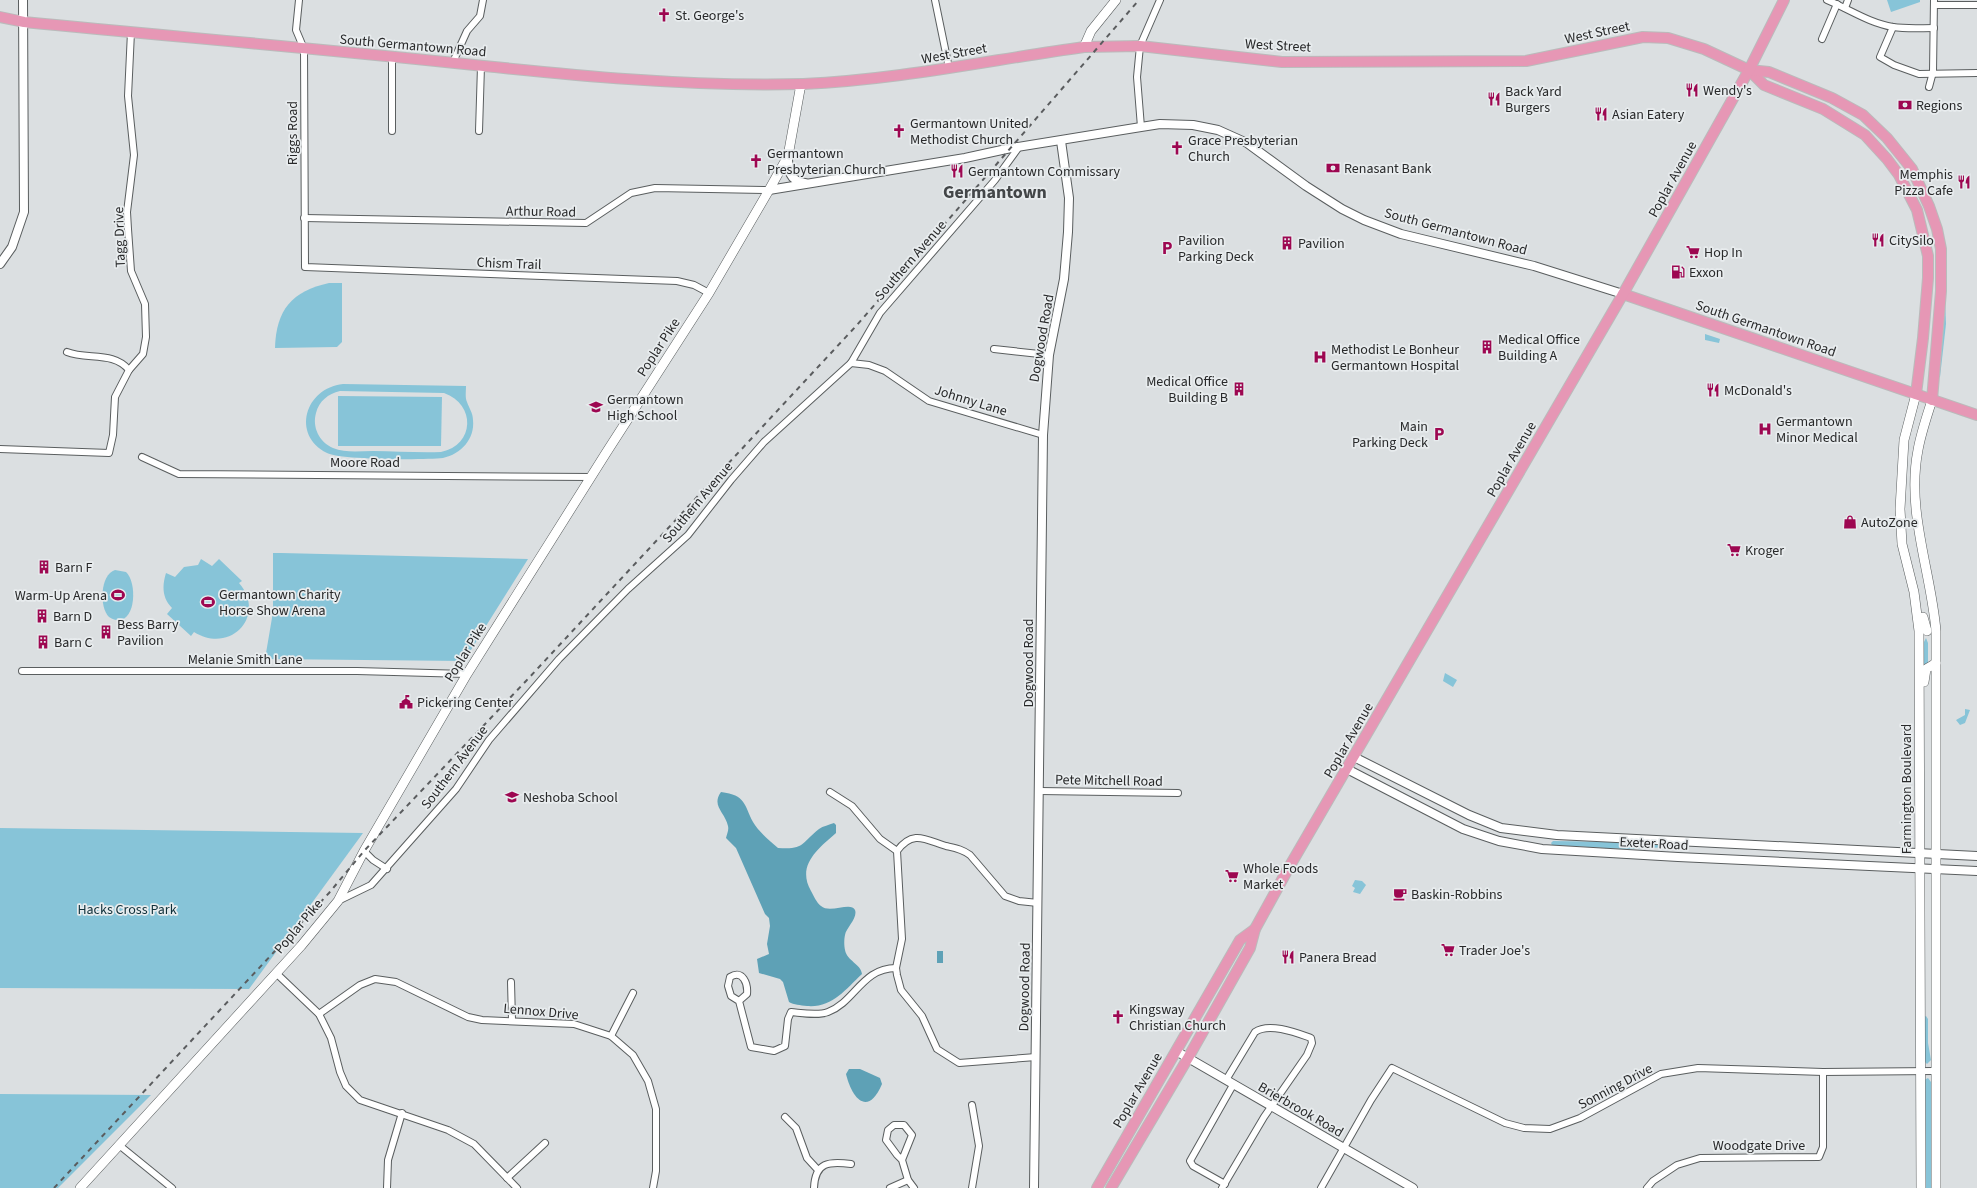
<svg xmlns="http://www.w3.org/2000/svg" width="1977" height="1188" font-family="'Source Sans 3',sans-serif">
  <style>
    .green { fill: #87c4d8; fill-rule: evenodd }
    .water { fill: #5ea1b6 }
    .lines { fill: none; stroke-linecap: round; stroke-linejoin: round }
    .minor-casing { stroke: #5a5e5f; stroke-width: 8 }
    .tertiary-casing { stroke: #5a5e5f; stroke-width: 10 }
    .secondary-casing { stroke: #5a5e5f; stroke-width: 10 }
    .primary-casing { stroke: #babbbb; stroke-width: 12 }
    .minor { stroke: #fff; stroke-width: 6 }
    .tertiary { stroke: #fff; stroke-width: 8 }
    .secondary { stroke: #fff; stroke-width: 9 }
    .primary { stroke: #e697b5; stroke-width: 10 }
    .rail { stroke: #5a5c5e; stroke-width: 2; stroke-dasharray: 5 5; stroke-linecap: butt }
    .labels { text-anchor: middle; stroke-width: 3.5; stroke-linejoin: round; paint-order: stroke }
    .poi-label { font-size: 14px; fill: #28292a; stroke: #e8ecee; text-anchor: start }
    .street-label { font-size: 14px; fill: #28292a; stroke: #e8ecee }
    .park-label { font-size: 14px; fill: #0f303a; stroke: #e8ecee }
    .district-label { font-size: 18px; font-weight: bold; fill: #434648; stroke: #e8ecee }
  </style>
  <rect width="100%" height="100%" fill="#dbdfe1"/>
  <!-- green -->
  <g class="green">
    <path d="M 1887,0 L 1920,0 L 1920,2 L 1891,12 Z"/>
    <path d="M 329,283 L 342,283 L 342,342 L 337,347 L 275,348 C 276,310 292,291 329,283 Z"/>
    <path d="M 1945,299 L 1946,324 L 1940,377 L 1938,377 Z"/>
    <path d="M 1705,334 L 1720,339 L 1719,343 L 1705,340 Z"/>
    <path d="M 343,384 L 466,386 C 466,391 465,398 467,402 C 469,408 473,413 473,420 C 475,439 461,454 443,458 C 425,460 340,460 327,453 C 291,435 305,388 343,384 ZM 340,391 L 444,393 C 476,404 475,445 441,452 C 418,453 395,451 373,451 C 360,451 345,453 333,448 C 319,442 312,427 316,413 C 319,401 328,394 340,391 Z"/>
    <path d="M 338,396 L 442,397 L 441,446 L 338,446 Z"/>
    <path d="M 273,553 L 281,553 L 528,559 L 464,661 L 265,659 L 273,612 Z"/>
    <path d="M 201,559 L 212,566 L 219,559 L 242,581 L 239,583 C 267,615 231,655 194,632 L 191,636 L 167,614 L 172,608 C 162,598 162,586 166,573 L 175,577 L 184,567 L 198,565 Z"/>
    <path d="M 115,570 L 126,572 C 139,584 135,633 109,617 C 99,607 100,575 115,570 Z"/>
    <path d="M 1926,638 L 1928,643 L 1928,663 L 1924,666 L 1924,642 Z"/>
    <path d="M 1445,673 L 1457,680 L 1453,687 L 1443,681 Z"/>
    <path d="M 1965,709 L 1970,710 L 1965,723 L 1960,725 L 1956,720 L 1965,715 Z"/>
    <path d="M 0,828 L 363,833 L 249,989 L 0,988 Z"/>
    <path d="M 1553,841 L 1617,842 L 1673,845 L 1673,847 L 1624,849 L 1552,845 L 1551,843 Z"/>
    <path d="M 1355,880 L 1362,881 L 1366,885 L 1360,894 L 1353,892 L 1355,888 L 1352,886 Z"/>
    <path d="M 1926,1016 L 1928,1019 L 1928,1043 L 1931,1060 L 1927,1064 L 1925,1062 L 1924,1017 Z"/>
    <path d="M 1928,1078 L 1931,1082 L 1932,1188 L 1924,1188 L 1924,1080 Z"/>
    <path d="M 0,1094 L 151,1095 L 58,1188 L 0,1188 Z"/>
  </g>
  <!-- water -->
  <g class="water">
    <path d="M 721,792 C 746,795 744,805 753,822 C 758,831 770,841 778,848 C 805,850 801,843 819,829 C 823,826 829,825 834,823 L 836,825 L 836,833 C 819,848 796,865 811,891 C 814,896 816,902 821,906 C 830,914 851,901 855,910 C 858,918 846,928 845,935 C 844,939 844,946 845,950 C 847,961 861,964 862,974 C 845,990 832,1008 807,1006 C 800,1005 794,1005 789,1002 L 783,982 L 780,979 L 759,973 L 757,959 L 769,954 L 767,944 L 770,926 L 769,918 L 765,914 L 736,848 L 726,838 C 727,834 729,830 728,826 C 725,812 711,806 721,792 Z"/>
    <rect x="937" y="951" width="6" height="12"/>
    <path d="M 849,1069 L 860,1069 L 880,1078 L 882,1084 C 868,1117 852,1099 846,1074 Z"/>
  </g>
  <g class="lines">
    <!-- minor casing -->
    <g class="minor-casing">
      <g id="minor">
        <path d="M 299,0 L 296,30 L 304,49 L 305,267 L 677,281 L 694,285 L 709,293"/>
        <path d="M 935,0 L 949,68"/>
        <path d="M 1827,0 C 1849,9 1869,23 1893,27 C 1906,29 1920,28 1934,28"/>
        <path d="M 1934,5 L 1977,5"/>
        <path d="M 1845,8 L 1848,0"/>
        <path d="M 1893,27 L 1880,57 L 1894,65 L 1919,74 L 1977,73"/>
        <path d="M 1822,39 L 1837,4"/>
        <path d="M 453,62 L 467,31 L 480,16 L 483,0"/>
        <path d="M 1929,87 L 1933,72 L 1934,0"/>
        <path d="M 1141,127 L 1137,77 L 1140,46 L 1160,0"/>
        <path d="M 392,131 L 392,57"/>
        <path d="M 479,131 L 481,66"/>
        <path d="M 304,218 L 586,223 L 631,193 L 655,188 L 769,190"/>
        <path d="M 994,349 L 1049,355"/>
        <path d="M 67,352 C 87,360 114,351 129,370"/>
        <path d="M 851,363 L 869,365 L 885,371 L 929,401 L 1043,435"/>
        <path d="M 0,449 L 109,453 L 113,435 L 115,397 L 129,370 L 143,354 L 146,337 L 145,304 L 131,271 L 128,229 L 127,212 L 134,155 L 128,96 L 131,32"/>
        <path d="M 142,457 L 179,474 L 591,477"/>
        <path d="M 22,671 L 357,671 L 467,674"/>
        <path d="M 1040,791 L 1178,793"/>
        <path d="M 830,792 L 852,806 L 880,839 L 897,851"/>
        <path d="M 364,851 L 373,860 L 387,869"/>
        <path d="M 338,901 L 371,885 L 456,789 L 489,740 L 559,659 L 628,589 L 688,535 L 731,480 L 764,442 L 851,363 L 880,313 L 995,180 L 1019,147"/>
        <path d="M 276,973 L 319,1014 L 331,1038 L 340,1072 L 346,1086 L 360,1100 L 448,1130 L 474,1144 L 517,1188"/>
        <path d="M 511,982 L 512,1020"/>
        <path d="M 739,1001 L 731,996 L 728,986 L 730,977 C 743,969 748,984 747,994 L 739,1001 L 751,1047 L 774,1051 L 785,1046 L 788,1019 L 791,1012 C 802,1013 818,1016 828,1012 C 855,1002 862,968 896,968"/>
        <path d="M 319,1014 L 360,985 L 375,979 L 396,982 L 468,1017 L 482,1020 L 574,1024 L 611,1036 L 633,1055 L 648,1081 L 656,1109 L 656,1171 L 653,1188"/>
        <path d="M 611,1036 L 633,993"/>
        <path d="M 1036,1057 L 959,1063 L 937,1049 L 922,1016 L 901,990 L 897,975 L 896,968 L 902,939 L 897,851 C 913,829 926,840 946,846 C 955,848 962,849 970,855 L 1005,896 L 1019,901 L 1038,903"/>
        <path d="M 785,1117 L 796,1128 L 807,1158 L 818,1170"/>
        <path d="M 119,1145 L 172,1188"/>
        <path d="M 902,1160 L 897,1155 L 886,1140 L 888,1130 L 894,1125 L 904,1125 L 912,1135 L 902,1160 L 908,1180 L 914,1188"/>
        <path d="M 507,1178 L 545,1143"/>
        <path d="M 1225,1184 L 1193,1166 L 1190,1161 L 1233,1085"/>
        <path d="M 387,1188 L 388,1160 L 402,1113"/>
        <path d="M 814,1188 C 815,1162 829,1161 851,1164"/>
        <path d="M 890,1188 L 908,1180"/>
        <path d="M 972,1188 L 979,1146 L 972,1105"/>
        <path d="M 1222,1188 L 1264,1117 L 1307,1055 L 1312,1043 L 1311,1038 C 1297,1033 1269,1022 1255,1032 L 1226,1080"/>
        <path d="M 1321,1188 L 1371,1100 L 1392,1068 L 1505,1123 L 1524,1128 L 1550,1129 L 1580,1118 L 1661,1074 L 1698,1068 L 1823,1072 L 1935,1071"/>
        <path d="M 1647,1188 L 1653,1181 L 1677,1165 L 1700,1158 L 1819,1157 L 1823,1147 L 1823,1072"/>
      </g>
    </g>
    <!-- tertiary casing -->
    <g class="tertiary-casing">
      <g id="tertiary">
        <path d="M 788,156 C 788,170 789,181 805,183"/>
        <path d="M 769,190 L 965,158 L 1011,148 L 1141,127 L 1160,124 L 1193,125 L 1218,130 L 1247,143 L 1306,186 L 1342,209 L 1364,220 L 1401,234 L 1534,266 L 1623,294"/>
        <path d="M 0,264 L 12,247 L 24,212 L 23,0"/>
        <path d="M 1354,757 L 1469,815 L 1501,828 L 1557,835 L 1977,856"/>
        <path d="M 1347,769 L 1463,829 L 1499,841 L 1542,849 L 1678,857 L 1977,871"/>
        <path d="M 1176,1051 L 1413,1188"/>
        <path d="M 1034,1188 L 1043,435 L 1049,355 L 1064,279 L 1068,232 L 1069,198 L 1061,141"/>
      </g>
    </g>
    <!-- secondary casing -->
    <g class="secondary-casing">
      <g id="secondary">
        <path d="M 1084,47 L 1091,31 L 1116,0"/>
        <path d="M 1916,394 L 1904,440 L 1900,509 L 1902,544 L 1914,592 L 1919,631 L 1921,1188"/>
        <path d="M 1932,400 C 1927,416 1921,433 1918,450 C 1906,511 1931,571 1936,631 L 1936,1188"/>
        <path d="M 1923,617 L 1927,631"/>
        <path d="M 1924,682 L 1926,669 L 1936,663"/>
        <path d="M 80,1188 L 301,946 L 338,901 L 364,851 L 467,674 L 606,453 L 709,293 L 769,190 L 788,156 L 801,84"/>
      </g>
    </g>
    <!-- primary casing -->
    <g class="primary-casing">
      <g id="primary">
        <path d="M 0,17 L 24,22 C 168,36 312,48 455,63 C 570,75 687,87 803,84 C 897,80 990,60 1084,47 L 1140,46 L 1282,62 L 1526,61 L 1643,37 L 1668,38 L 1704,49 L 1749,70 L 1764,85 L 1823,109 L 1865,135 L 1887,159 L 1899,175 L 1917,210 L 1928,256 L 1928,278 L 1923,338 L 1916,394"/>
        <path d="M 1749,70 L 1769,72 L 1832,98 L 1863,115 L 1887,138 L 1912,169 L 1929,206 L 1937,229 L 1941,249 L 1941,291 L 1932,400"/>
        <path d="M 1623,294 L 1977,415"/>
        <path d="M 1097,1188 L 1240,940 L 1255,929"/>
        <path d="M 1111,1188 L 1188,1058 L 1250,948 L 1255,929 L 1288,869 L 1623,294 L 1749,70 L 1784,0"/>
      </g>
    </g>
    <!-- minor -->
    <use href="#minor" class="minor"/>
    <!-- tertiary -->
    <use href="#tertiary" class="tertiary"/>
    <!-- secondary -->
    <use href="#secondary" class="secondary"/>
    <!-- primary -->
    <use href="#primary" class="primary"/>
    <!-- rail -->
    <path class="rail" d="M 54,1188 L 329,893 L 364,851 L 526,681 L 857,325 L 1139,0"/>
  </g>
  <!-- icons -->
  <defs>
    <g id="church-bare" transform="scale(1.08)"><path d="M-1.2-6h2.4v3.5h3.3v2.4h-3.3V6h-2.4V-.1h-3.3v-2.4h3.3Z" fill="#9d0751" stroke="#e8ecee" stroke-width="2.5" paint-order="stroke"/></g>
    <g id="restaurant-bare" transform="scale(1.08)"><path d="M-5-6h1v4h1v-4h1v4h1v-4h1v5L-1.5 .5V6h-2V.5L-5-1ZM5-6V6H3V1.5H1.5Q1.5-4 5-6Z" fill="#9d0751" stroke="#e8ecee" stroke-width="2.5" paint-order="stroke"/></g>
    <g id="bank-bare" transform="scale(1.08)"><path d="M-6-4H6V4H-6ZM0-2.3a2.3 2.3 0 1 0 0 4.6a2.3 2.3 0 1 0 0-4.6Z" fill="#9d0751" stroke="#e8ecee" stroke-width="2.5" paint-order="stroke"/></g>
    <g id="building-bare" transform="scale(1.08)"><path d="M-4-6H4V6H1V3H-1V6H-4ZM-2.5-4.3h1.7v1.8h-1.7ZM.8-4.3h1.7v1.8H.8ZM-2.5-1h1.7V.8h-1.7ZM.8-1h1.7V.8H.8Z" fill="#9d0751" stroke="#e8ecee" stroke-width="2.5" paint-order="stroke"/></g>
    <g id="parking-bare" transform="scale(1.08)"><path d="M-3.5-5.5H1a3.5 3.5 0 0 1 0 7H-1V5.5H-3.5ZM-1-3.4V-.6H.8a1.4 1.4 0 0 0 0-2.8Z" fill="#9d0751" stroke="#e8ecee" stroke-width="2.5" paint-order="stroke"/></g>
    <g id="supermarket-bare" transform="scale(1.08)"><path d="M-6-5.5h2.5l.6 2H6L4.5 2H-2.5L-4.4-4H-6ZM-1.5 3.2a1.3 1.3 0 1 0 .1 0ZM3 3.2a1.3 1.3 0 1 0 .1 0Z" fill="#9d0751" stroke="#e8ecee" stroke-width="2.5" paint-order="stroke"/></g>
    <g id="fuel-bare" transform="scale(1.08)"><path d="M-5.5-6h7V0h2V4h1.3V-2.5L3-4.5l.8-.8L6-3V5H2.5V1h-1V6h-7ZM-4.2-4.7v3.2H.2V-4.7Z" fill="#9d0751" stroke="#e8ecee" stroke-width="2.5" paint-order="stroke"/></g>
    <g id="hospital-bare" transform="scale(1.08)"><path d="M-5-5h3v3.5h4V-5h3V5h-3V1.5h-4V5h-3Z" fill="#9d0751" stroke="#e8ecee" stroke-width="2.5" paint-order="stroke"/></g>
    <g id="school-bare" transform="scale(1.08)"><path d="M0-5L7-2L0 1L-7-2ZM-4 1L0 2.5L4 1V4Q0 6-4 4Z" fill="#9d0751" stroke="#e8ecee" stroke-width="2.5" paint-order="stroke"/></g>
    <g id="shop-bare" transform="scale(1.08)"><path d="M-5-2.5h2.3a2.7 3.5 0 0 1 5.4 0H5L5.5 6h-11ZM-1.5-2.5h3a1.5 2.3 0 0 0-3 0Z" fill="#9d0751" stroke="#e8ecee" stroke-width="2.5" paint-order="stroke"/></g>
    <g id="stadium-bare" transform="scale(1.08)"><path d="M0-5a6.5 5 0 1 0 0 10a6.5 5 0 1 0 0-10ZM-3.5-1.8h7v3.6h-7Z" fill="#9d0751" stroke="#e8ecee" stroke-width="2.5" paint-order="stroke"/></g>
    <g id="civic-bare" transform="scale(1.08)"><path d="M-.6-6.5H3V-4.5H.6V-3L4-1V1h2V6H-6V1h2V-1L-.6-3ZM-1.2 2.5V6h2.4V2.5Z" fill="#9d0751" stroke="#e8ecee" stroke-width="2.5" paint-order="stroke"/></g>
    <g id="cafe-bare" transform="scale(1.08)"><path d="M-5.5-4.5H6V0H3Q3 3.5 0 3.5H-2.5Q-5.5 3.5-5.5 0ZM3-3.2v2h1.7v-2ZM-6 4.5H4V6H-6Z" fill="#9d0751" stroke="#e8ecee" stroke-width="2.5" paint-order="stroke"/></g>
  </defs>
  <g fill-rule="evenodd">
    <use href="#church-bare" x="664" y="15"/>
    <use href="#restaurant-bare" x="1692" y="90"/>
    <use href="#restaurant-bare" x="1494" y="99"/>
    <use href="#bank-bare" x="1905" y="105"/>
    <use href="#restaurant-bare" x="1601" y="114"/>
    <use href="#church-bare" x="899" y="131"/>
    <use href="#church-bare" x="1177" y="148"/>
    <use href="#church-bare" x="756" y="161"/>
    <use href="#bank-bare" x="1333" y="168"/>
    <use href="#restaurant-bare" x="957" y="171"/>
    <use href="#restaurant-bare" x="1964" y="182"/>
    <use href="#restaurant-bare" x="1878" y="240"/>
    <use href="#building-bare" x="1287" y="243"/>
    <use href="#parking-bare" x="1167" y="248"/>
    <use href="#supermarket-bare" x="1693" y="252"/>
    <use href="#fuel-bare" x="1678" y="272"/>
    <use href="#building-bare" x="1487" y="347"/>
    <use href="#hospital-bare" x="1320" y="357"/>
    <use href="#building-bare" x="1239" y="389"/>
    <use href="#restaurant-bare" x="1713" y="390"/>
    <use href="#school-bare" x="596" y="407"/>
    <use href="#hospital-bare" x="1765" y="429"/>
    <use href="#parking-bare" x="1439" y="434"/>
    <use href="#shop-bare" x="1850" y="522"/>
    <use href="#supermarket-bare" x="1734" y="550"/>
    <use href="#building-bare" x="44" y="567"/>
    <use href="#stadium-bare" x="118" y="595"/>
    <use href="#stadium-bare" x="208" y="602"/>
    <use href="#building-bare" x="42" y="616"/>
    <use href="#building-bare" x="106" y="632"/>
    <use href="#building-bare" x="43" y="642"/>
    <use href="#civic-bare" x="406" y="702"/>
    <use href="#school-bare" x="512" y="797"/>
    <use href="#supermarket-bare" x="1232" y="876"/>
    <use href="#cafe-bare" x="1400" y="894"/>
    <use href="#supermarket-bare" x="1448" y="950"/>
    <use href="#restaurant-bare" x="1288" y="957"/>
    <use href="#church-bare" x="1118" y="1017"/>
  </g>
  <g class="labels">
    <!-- poi labels -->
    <g class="poi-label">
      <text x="675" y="20">St. George's</text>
      <text x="1703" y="95">Wendy's</text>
      <text x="1505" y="96">Back Yard<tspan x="1505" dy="16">Burgers</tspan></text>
      <text x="1916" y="110">Regions</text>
      <text x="1612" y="119">Asian Eatery</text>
      <text x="910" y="128">Germantown United<tspan x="910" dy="16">Methodist Church</tspan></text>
      <text x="1188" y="145">Grace Presbyterian<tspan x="1188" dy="16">Church</tspan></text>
      <text x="767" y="158">Germantown<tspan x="767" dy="16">Presbyterian Church</tspan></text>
      <text x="1344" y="173">Renasant Bank</text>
      <text x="968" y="176">Germantown Commissary</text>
      <text x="1953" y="179" text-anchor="end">Memphis<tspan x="1953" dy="16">Pizza Cafe</tspan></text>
      <text x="1178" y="245">Pavilion<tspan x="1178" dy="16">Parking Deck</tspan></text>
      <text x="1889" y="245">CitySilo</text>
      <text x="1298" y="248">Pavilion</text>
      <text x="1704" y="257">Hop In</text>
      <text x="1689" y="277">Exxon</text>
      <text x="1498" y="344">Medical Office<tspan x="1498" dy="16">Building A</tspan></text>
      <text x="1331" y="354">Methodist Le Bonheur<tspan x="1331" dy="16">Germantown Hospital</tspan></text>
      <text x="1228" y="386" text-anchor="end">Medical Office<tspan x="1228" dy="16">Building B</tspan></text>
      <text x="1724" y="395">McDonald's</text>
      <text x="607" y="404">Germantown<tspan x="607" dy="16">High School</tspan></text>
      <text x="1776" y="426">Germantown<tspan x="1776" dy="16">Minor Medical</tspan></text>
      <text x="1428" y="431" text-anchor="end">Main<tspan x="1428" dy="16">Parking Deck</tspan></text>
      <text x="1861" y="527">AutoZone</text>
      <text x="1745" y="555">Kroger</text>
      <text x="55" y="572">Barn F</text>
      <text x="219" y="599">Germantown Charity<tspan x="219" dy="16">Horse Show Arena</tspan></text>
      <text x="107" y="600" text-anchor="end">Warm-Up Arena</text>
      <text x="53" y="621">Barn D</text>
      <text x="117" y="629">Bess Barry<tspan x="117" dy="16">Pavilion</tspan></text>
      <text x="54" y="647">Barn C</text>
      <text x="417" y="707">Pickering Center</text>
      <text x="523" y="802">Neshoba School</text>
      <text x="1243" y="873">Whole Foods<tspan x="1243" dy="16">Market</tspan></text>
      <text x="1411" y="899">Baskin-Robbins</text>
      <text x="1459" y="955">Trader Joe's</text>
      <text x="1299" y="962">Panera Bread</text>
      <text x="1129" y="1014">Kingsway<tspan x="1129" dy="16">Christian Church</tspan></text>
    </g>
    <!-- street labels -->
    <g class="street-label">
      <text transform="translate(1597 32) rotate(-12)" y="5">West Street</text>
      <text transform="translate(413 45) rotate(5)" y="5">South Germantown Road</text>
      <text transform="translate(1278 45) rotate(3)" y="5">West Street</text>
      <text transform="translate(954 53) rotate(-10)" y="5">West Street</text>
      <text transform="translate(292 133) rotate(-90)" y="5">Riggs Road</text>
      <text transform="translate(1672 179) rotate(-61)" y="5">Poplar Avenue</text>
      <text transform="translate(541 211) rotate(1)" y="5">Arthur Road</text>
      <text transform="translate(1456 231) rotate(15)" y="5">South Germantown Road</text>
      <text transform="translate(119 237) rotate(-92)" y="5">Tagg Drive</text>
      <text transform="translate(910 260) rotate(-49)" y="5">Southern Avenue</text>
      <text transform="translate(509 263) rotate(2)" y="5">Chism Trail</text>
      <text transform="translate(1766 328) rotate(19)" y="5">South Germantown Road</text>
      <text transform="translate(1041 338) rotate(-80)" y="5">Dogwood Road</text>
      <text transform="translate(658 347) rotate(-57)" y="5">Poplar Pike</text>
      <text transform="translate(971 400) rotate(17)" y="5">Johnny Lane</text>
      <text transform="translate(1511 459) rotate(-60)" y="5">Poplar Avenue</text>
      <text x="365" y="467">Moore Road</text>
      <text transform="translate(697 502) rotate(-50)" y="5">Southern Avenue</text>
      <text transform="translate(465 652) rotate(-58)" y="5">Poplar Pike</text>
      <text x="245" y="664">Melanie Smith Lane</text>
      <text transform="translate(1028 663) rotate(-90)" y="5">Dogwood Road</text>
      <text transform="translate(1348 740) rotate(-60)" y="5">Poplar Avenue</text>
      <text transform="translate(454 767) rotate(-53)" y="5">Southern Avenue</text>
      <text transform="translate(1109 780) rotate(1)" y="5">Pete Mitchell Road</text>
      <text transform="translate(1906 789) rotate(-90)" y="5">Farmington Boulevard</text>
      <text transform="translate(1654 843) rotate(3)" y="5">Exeter Road</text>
      <text transform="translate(298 926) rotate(-50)" y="5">Poplar Pike</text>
      <text transform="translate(1024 987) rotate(-89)" y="5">Dogwood Road</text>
      <text transform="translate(541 1011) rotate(5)" y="5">Lennox Drive</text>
      <text transform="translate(1615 1086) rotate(-28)" y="5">Sonning Drive</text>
      <text transform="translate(1137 1090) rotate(-60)" y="5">Poplar Avenue</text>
      <text transform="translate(1301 1109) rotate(30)" y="5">Brierbrook Road</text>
      <text x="1759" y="1150">Woodgate Drive</text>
    </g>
    <!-- park labels -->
    <g class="park-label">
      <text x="127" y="914">Hacks Cross Park</text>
    </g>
    <!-- district labels -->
    <g class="district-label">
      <text x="995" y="198">Germantown</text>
    </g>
  </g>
</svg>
